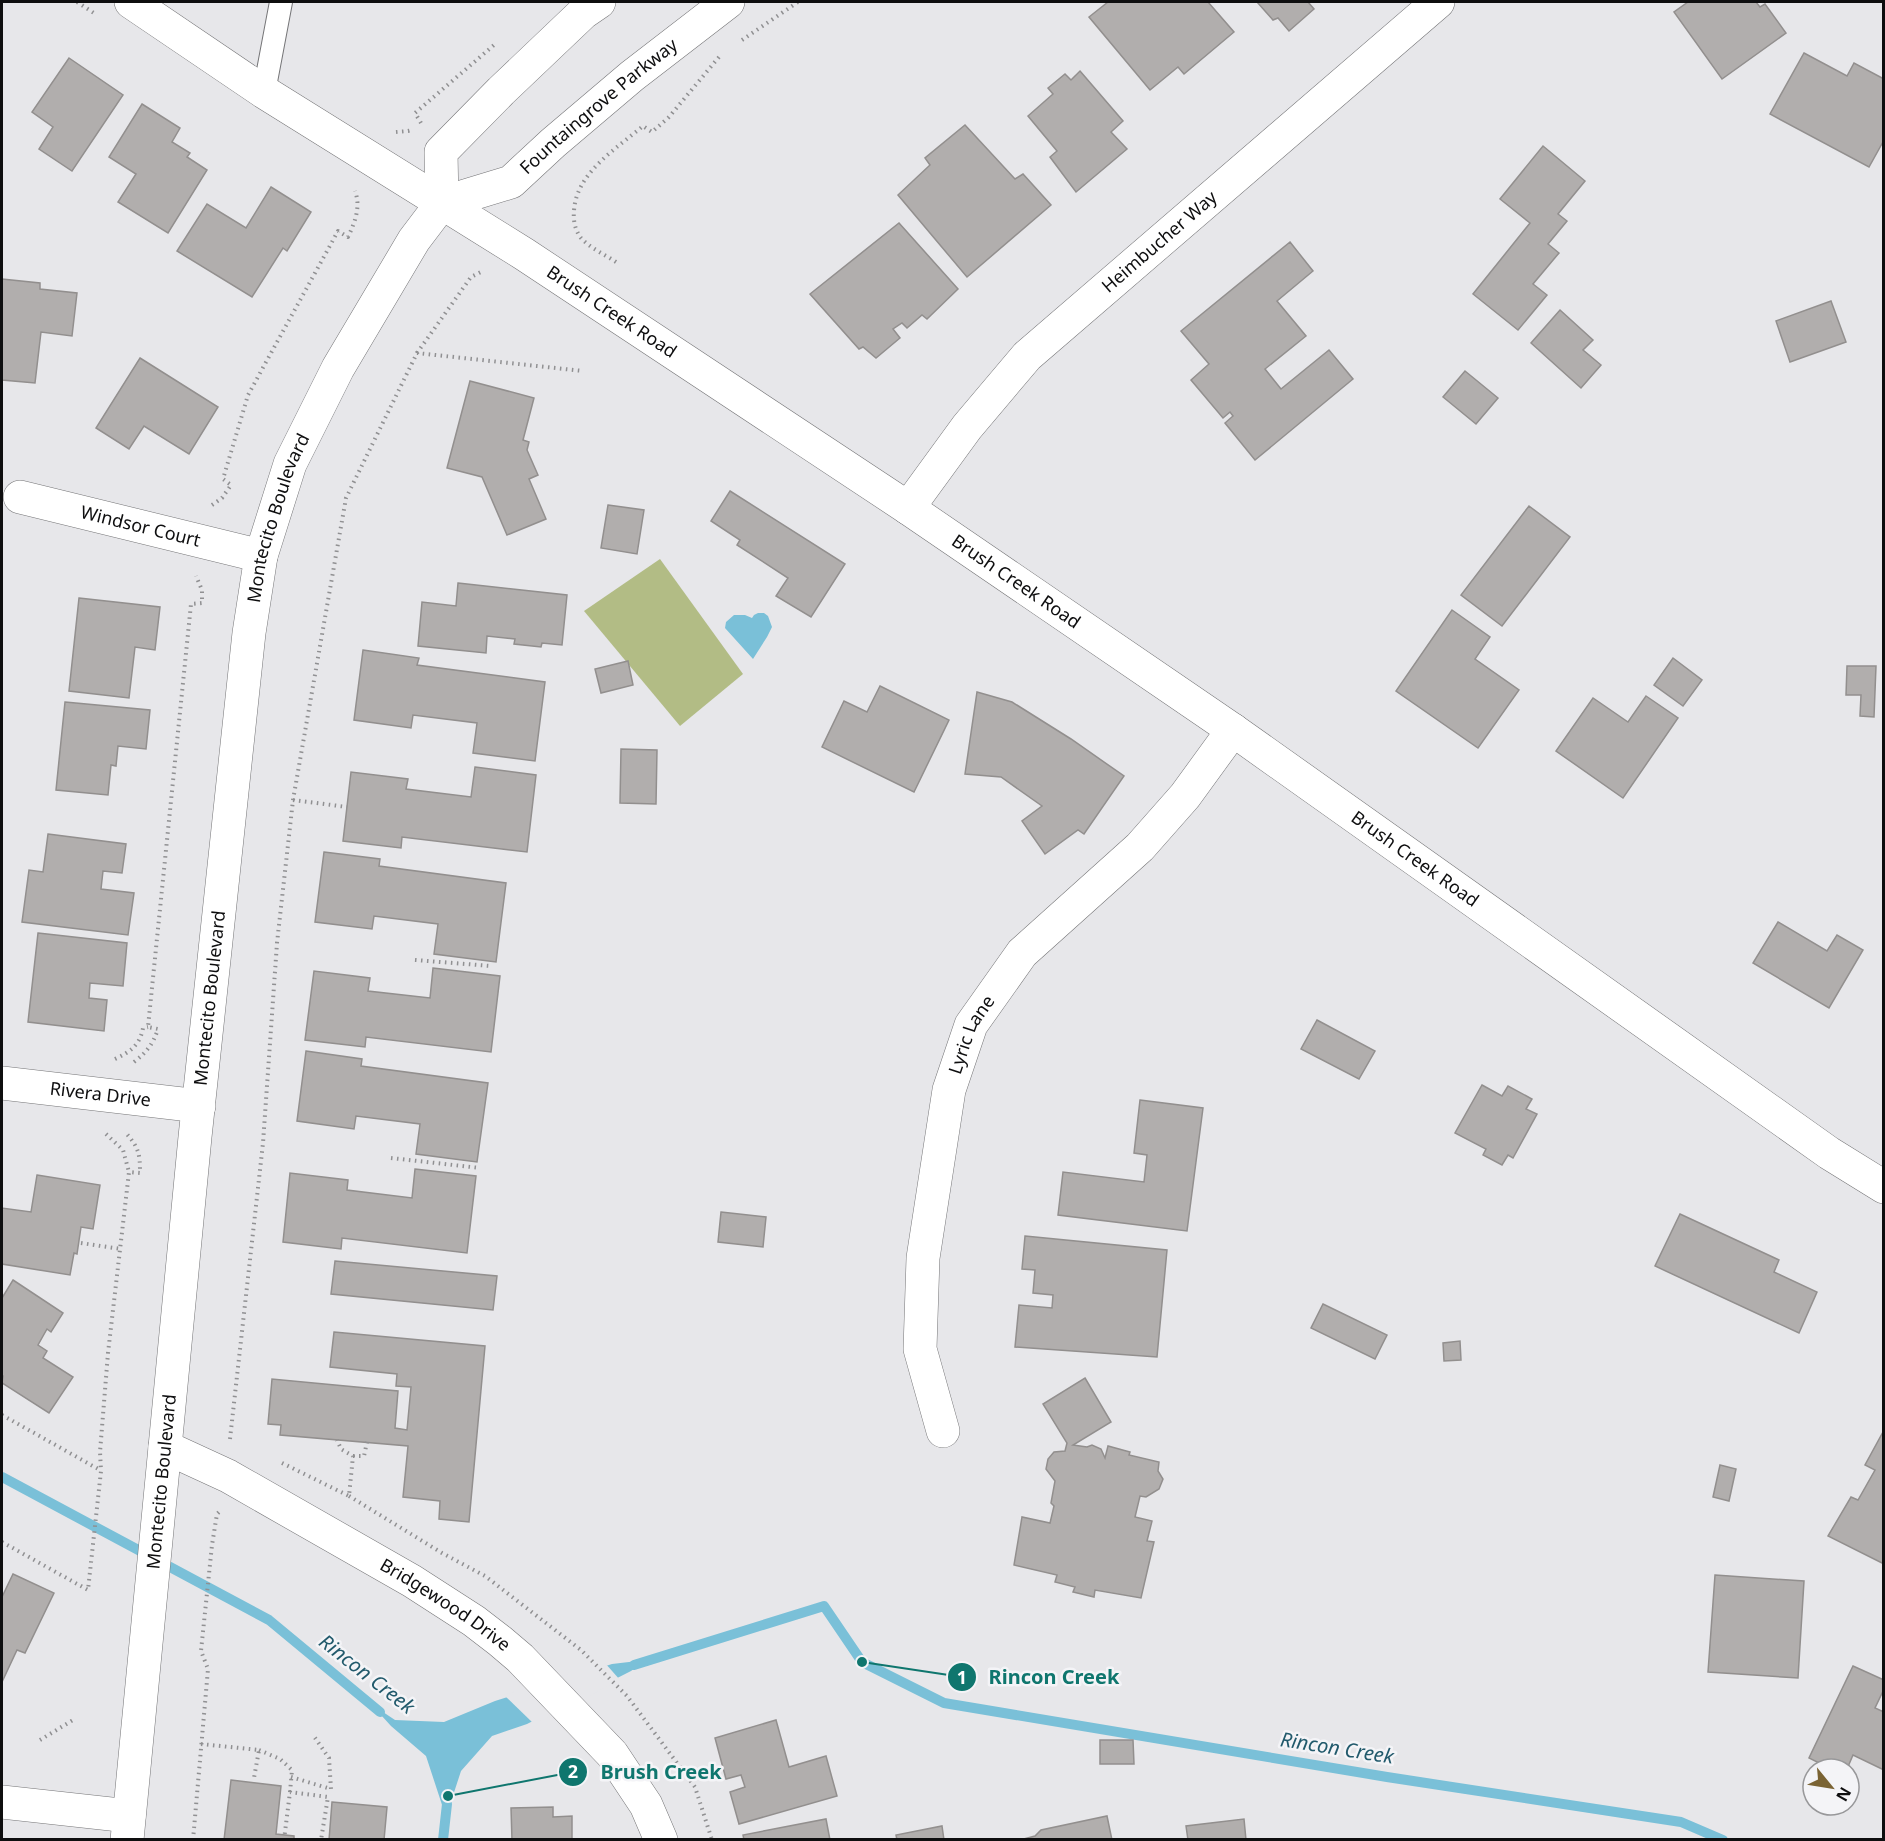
<svg xmlns="http://www.w3.org/2000/svg" width="1885" height="1841" font-family="'Noto Sans',sans-serif">
  <style>
    .green { fill: #b2bc85 }
    .water { fill: #7ac0d8 }
    .pier { fill: #e7e7ea }
    .lines { fill: none; stroke-linecap: round; stroke-linejoin: round }
    .stream { stroke: #7ac0d8; stroke-width: 10 }
    .building { fill: #b1aead; stroke: #928f8e; stroke-width: 1.5 }
    .lane-casing { stroke: #757577; stroke-width: 24 }
    .street-casing { stroke: #757577; stroke-width: 34 }
    .secondary-casing { stroke: #757577; stroke-width: 34 }
    .path { stroke: #909092; stroke-width: 4; stroke-dasharray: 1.5 4.5; stroke-linecap: butt }
    .lane { stroke: #fff; stroke-width: 22 }
    .street { stroke: #fff; stroke-width: 33 }
    .secondary { stroke: #fff; stroke-width: 33 }
    .labels { text-anchor: middle; stroke-width: 5; stroke-linejoin: round; paint-order: stroke }
    .street-label { font-size: 18px; fill: #0e0e0f; stroke: #f4f4f7 }
    .water-label { font-size: 20px; font-style: italic; fill: #225a6c; stroke: #f4f4f7 }
    .leader { fill: none; stroke: #0f766e; stroke-width: 2 }
    .callout-dot { fill: #0f766e; stroke: #f4f4f7; stroke-width: 2 }
    .mark-label { font-size: 18px; text-anchor: middle; font-weight: bold; fill: #fff }
    .callout-label { font-size: 20px; text-anchor: middle; font-weight: bold; fill: #0f766e; stroke: #f4f4f7; stroke-width: 5; stroke-linejoin: round; paint-order: stroke }
  </style>
  <rect width="100%" height="100%" fill="#e7e7ea"/>
  <!-- green -->
  <path class="green" d="M 660,559 L 743,674 L 680,726 L 584,611 Z"/>
  <!-- water -->
  <g class="water">
    <path d="M 758,613 L 764,613 L 768,616 L 772,627 L 767,637 L 753,659 L 725,628 L 726,622 L 734,615 L 745,615 L 752,618 L 754,615 Z"/>
    <path d="M 646,1660 L 631,1671 L 527,1724 L 492,1736 L 461,1771 L 446,1817 L 426,1756 L 391,1726 L 371,1704 L 395,1720 L 444,1722 L 495,1701 L 612,1664 Z"/>
  </g>
  <!-- pier -->
  <path class="pier" d="M 605,1663 L 620,1680 L 534,1724 L 504,1695 Z"/>
  <g class="lines">
    <!-- stream -->
    <g class="stream">
      <path d="M 2,1477 L 269,1620 L 380,1712"/>
      <path d="M 634,1665 L 824,1606 L 862,1662 L 944,1703 L 1387,1777 L 1681,1822 L 1723,1840"/>
      <path d="M 443,1840 L 447,1804"/>
    </g>
  </g>
  <!-- building -->
  <g class="building">
    <path d="M 1108,2 L 1208,2 L 1234,32 L 1184,74 L 1178,67 L 1150,90 L 1089,17 Z"/>
    <path d="M 1257,2 L 1308,2 L 1314,9 L 1289,31 L 1278,18 L 1273,20 Z"/>
    <path d="M 1688,2 L 1756,2 L 1760,7 L 1765,4 L 1786,33 L 1722,79 L 1674,12 Z"/>
    <path d="M 1804,53 L 1847,76 L 1854,63 L 1884,79 L 1884,140 L 1869,167 L 1770,114 Z"/>
    <path d="M 69,58 L 123,95 L 72,171 L 39,149 L 53,127 L 32,112 Z"/>
    <path d="M 1080,71 L 1123,121 L 1111,132 L 1127,149 L 1076,192 L 1050,157 L 1057,151 L 1028,116 L 1053,94 L 1048,88 L 1065,74 L 1071,80 Z"/>
    <path d="M 142,104 L 180,128 L 172,142 L 190,153 L 187,157 L 207,170 L 168,233 L 118,202 L 136,174 L 109,157 Z"/>
    <path d="M 965,125 L 1015,179 L 1023,174 L 1051,205 L 967,277 L 898,195 L 930,165 L 925,158 Z"/>
    <path d="M 1543,146 L 1585,181 L 1558,214 L 1567,221 L 1548,244 L 1559,253 L 1533,284 L 1547,295 L 1518,330 L 1473,294 L 1530,223 L 1500,199 Z"/>
    <path d="M 271,187 L 311,212 L 287,251 L 283,248 L 252,297 L 177,251 L 207,204 L 246,228 Z"/>
    <path d="M 899,223 L 958,289 L 927,319 L 922,315 L 907,328 L 902,323 L 893,329 L 900,338 L 876,358 L 863,347 L 859,349 L 810,294 Z"/>
    <path d="M 1290,242 L 1313,271 L 1277,301 L 1306,336 L 1265,369 L 1281,389 L 1329,350 L 1353,379 L 1255,460 L 1225,423 L 1233,416 L 1230,412 L 1223,418 L 1191,380 L 1209,364 L 1181,331 Z"/>
    <path d="M 2,279 L 40,283 L 40,289 L 77,293 L 72,336 L 41,332 L 35,383 L 2,380 Z"/>
    <path d="M 1831,301 L 1846,342 L 1790,362 L 1776,321 Z"/>
    <path d="M 1560,310 L 1593,340 L 1583,350 L 1601,365 L 1581,388 L 1531,343 Z"/>
    <path d="M 140,358 L 218,407 L 189,454 L 144,426 L 129,449 L 96,428 Z"/>
    <path d="M 1465,371 L 1498,398 L 1476,424 L 1443,397 Z"/>
    <path d="M 470,381 L 534,398 L 523,440 L 529,442 L 527,450 L 538,475 L 529,479 L 546,519 L 507,535 L 482,477 L 447,468 Z"/>
    <path d="M 730,491 L 845,564 L 811,617 L 776,596 L 788,578 L 737,545 L 740,540 L 711,521 Z"/>
    <path d="M 608,505 L 644,510 L 637,554 L 601,548 Z"/>
    <path d="M 1529,506 L 1570,537 L 1502,626 L 1461,595 Z"/>
    <path d="M 458,583 L 567,595 L 562,645 L 542,643 L 541,647 L 514,644 L 515,639 L 487,636 L 486,653 L 418,646 L 422,602 L 456,606 Z"/>
    <path d="M 79,598 L 160,607 L 155,650 L 135,647 L 129,698 L 69,691 Z"/>
    <path d="M 1452,610 L 1490,637 L 1475,659 L 1519,690 L 1478,748 L 1396,691 Z"/>
    <path d="M 363,650 L 419,658 L 417,665 L 545,682 L 535,761 L 473,753 L 477,723 L 413,715 L 411,728 L 354,720 Z"/>
    <path d="M 1673,658 L 1702,680 L 1683,706 L 1654,685 Z"/>
    <path d="M 628,661 L 633,685 L 601,693 L 595,669 Z"/>
    <path d="M 1847,666 L 1876,666 L 1874,717 L 1860,716 L 1861,695 L 1846,695 Z"/>
    <path d="M 880,686 L 949,720 L 914,792 L 822,747 L 844,701 L 867,712 Z"/>
    <path d="M 977,692 L 1012,702 L 1071,739 L 1124,776 L 1084,834 L 1078,830 L 1045,854 L 1022,821 L 1042,806 L 1001,777 L 965,774 Z"/>
    <path d="M 1646,696 L 1678,718 L 1623,798 L 1556,751 L 1593,698 L 1628,722 Z"/>
    <path d="M 65,702 L 150,710 L 146,749 L 118,746 L 116,766 L 111,765 L 108,795 L 56,790 Z"/>
    <path d="M 621,749 L 657,750 L 656,804 L 620,803 Z"/>
    <path d="M 475,767 L 536,775 L 527,852 L 402,837 L 401,848 L 343,841 L 351,772 L 408,779 L 406,789 L 471,797 Z"/>
    <path d="M 48,834 L 126,844 L 122,873 L 103,871 L 101,889 L 134,893 L 128,935 L 22,922 L 29,870 L 43,872 Z"/>
    <path d="M 324,852 L 380,859 L 379,866 L 506,883 L 496,962 L 434,954 L 438,924 L 374,916 L 372,929 L 315,922 Z"/>
    <path d="M 1778,922 L 1827,951 L 1837,935 L 1863,950 L 1829,1008 L 1753,963 Z"/>
    <path d="M 38,933 L 127,943 L 123,986 L 90,983 L 89,998 L 107,1000 L 104,1031 L 28,1022 Z"/>
    <path d="M 433,968 L 500,976 L 491,1052 L 366,1037 L 365,1047 L 305,1040 L 314,971 L 370,978 L 368,991 L 430,998 Z"/>
    <path d="M 1317,1020 L 1375,1051 L 1359,1079 L 1301,1049 Z"/>
    <path d="M 306,1051 L 362,1059 L 361,1066 L 488,1083 L 477,1162 L 416,1154 L 420,1124 L 356,1116 L 354,1129 L 297,1121 Z"/>
    <path d="M 1482,1085 L 1502,1096 L 1508,1086 L 1532,1099 L 1526,1109 L 1537,1114 L 1513,1158 L 1508,1155 L 1502,1165 L 1483,1155 L 1486,1149 L 1455,1133 Z"/>
    <path d="M 1140,1100 L 1203,1108 L 1187,1231 L 1058,1215 L 1063,1172 L 1144,1182 L 1147,1155 L 1134,1153 Z"/>
    <path d="M 415,1169 L 476,1176 L 467,1253 L 342,1238 L 341,1249 L 283,1242 L 290,1173 L 348,1180 L 347,1190 L 412,1198 Z"/>
    <path d="M 37,1175 L 100,1185 L 93,1229 L 81,1227 L 77,1254 L 74,1253 L 70,1275 L 2,1264 L 2,1208 L 31,1212 Z"/>
    <path d="M 721,1212 L 766,1217 L 763,1247 L 718,1242 Z"/>
    <path d="M 1680,1214 L 1779,1260 L 1774,1272 L 1817,1292 L 1799,1333 L 1655,1266 Z"/>
    <path d="M 1025,1236 L 1167,1250 L 1157,1357 L 1015,1347 L 1019,1305 L 1052,1308 L 1053,1295 L 1033,1293 L 1035,1270 L 1022,1269 Z"/>
    <path d="M 335,1261 L 497,1276 L 493,1310 L 331,1294 Z"/>
    <path d="M 13,1280 L 63,1313 L 51,1332 L 47,1329 L 38,1345 L 47,1351 L 43,1358 L 73,1377 L 49,1413 L 2,1383 L 3,1376 L 2,1375 L 2,1298 Z"/>
    <path d="M 1323,1304 L 1387,1335 L 1375,1359 L 1311,1328 Z"/>
    <path d="M 334,1332 L 485,1346 L 469,1522 L 439,1519 L 440,1501 L 403,1497 L 408,1446 L 280,1435 L 281,1425 L 268,1424 L 272,1379 L 398,1391 L 395,1428 L 407,1430 L 411,1387 L 396,1386 L 397,1374 L 330,1367 Z"/>
    <path d="M 1460,1341 L 1461,1360 L 1444,1361 L 1443,1343 Z"/>
    <path d="M 1085,1378 L 1111,1422 L 1073,1445 L 1087,1447 L 1092,1445 L 1101,1449 L 1105,1458 L 1108,1446 L 1130,1452 L 1129,1455 L 1159,1462 L 1158,1471 L 1163,1479 L 1159,1489 L 1146,1497 L 1140,1496 L 1135,1517 L 1152,1521 L 1147,1541 L 1154,1542 L 1141,1598 L 1095,1590 L 1094,1597 L 1073,1592 L 1075,1587 L 1055,1582 L 1057,1575 L 1014,1565 L 1022,1517 L 1050,1523 L 1054,1506 L 1051,1503 L 1055,1481 L 1046,1469 L 1048,1459 L 1054,1452 L 1065,1451 L 1067,1443 L 1043,1404 Z"/>
    <path d="M 1883,1432 L 1884,1433 L 1884,1564 L 1828,1536 L 1851,1497 L 1858,1500 L 1875,1470 L 1865,1465 Z"/>
    <path d="M 1720,1465 L 1736,1469 L 1729,1501 L 1713,1497 Z"/>
    <path d="M 13,1574 L 54,1593 L 25,1653 L 17,1650 L 2,1682 L 2,1597 Z"/>
    <path d="M 1715,1575 L 1804,1581 L 1798,1678 L 1708,1672 Z"/>
    <path d="M 1853,1666 L 1884,1680 L 1884,1689 L 1875,1708 L 1884,1712 L 1884,1770 L 1853,1755 L 1847,1769 L 1831,1769 L 1809,1758 Z"/>
    <path d="M 776,1720 L 789,1767 L 826,1756 L 837,1796 L 739,1824 L 730,1792 L 745,1787 L 741,1775 L 726,1779 L 715,1738 Z"/>
    <path d="M 1100,1740 L 1133,1740 L 1134,1764 L 1100,1764 Z"/>
    <path d="M 231,1780 L 281,1786 L 276,1834 L 294,1836 L 294,1840 L 224,1840 Z"/>
    <path d="M 332,1802 L 387,1807 L 384,1840 L 329,1840 Z"/>
    <path d="M 553,1807 L 553,1817 L 572,1816 L 572,1840 L 512,1840 L 511,1808 Z"/>
    <path d="M 1107,1816 L 1112,1840 L 1020,1840 L 1035,1836 L 1041,1830 Z"/>
    <path d="M 826,1819 L 830,1840 L 744,1840 L 743,1835 Z"/>
    <path d="M 1244,1819 L 1246,1840 L 1188,1840 L 1186,1826 Z"/>
    <path d="M 942,1826 L 944,1840 L 897,1840 L 896,1835 Z"/>
  </g>
  <g class="lines">
    <!-- lane casing -->
    <g class="lane-casing">
      <path id="lane" d="M 264,92 L 281,2"/>
    </g>
    <!-- street casing -->
    <g class="street-casing">
      <g id="street">
        <path id="s1" d="M 20,497 L 261,556"/>
        <path id="s2" d="M 908,508 L 967,427 L 1027,356 L 1438,2"/>
        <path id="s3" d="M 2,1083 L 199,1106"/>
        <path id="s4" d="M 943,1431 L 920,1349 L 923,1258 L 949,1090 L 971,1025 L 1022,953 L 1140,847 L 1185,796 L 1233,730"/>
        <path id="s5" d="M 165,1447 L 228,1476 L 412,1581 L 474,1621 L 500,1641 L 520,1658 L 612,1754 L 646,1805 L 661,1840"/>
      </g>
    </g>
    <!-- secondary casing -->
    <g class="secondary-casing">
      <g id="secondary">
        <path id="s6" d="M 131,2 L 264,92 L 524,254 L 908,508 L 1233,730 L 1829,1153 L 1884,1187"/>
        <path id="s7" d="M 442,203 L 511,182 L 553,143 L 632,76 L 728,2"/>
        <path d="M 442,203 L 441,152 L 501,91 L 583,13 L 599,2"/>
        <path d="M 2,1802 L 129,1816"/>
        <path id="s8" d="M 127,1840 L 195,1137 L 249,633 L 261,556 L 290,464 L 338,368 L 414,240 L 442,203"/>
      </g>
    </g>
    <!-- path -->
    <g class="path">
      <path d="M 77,2 L 97,15"/>
      <path d="M 742,40 L 798,2"/>
      <path d="M 421,123 L 415,113 L 494,45"/>
      <path d="M 396,132 L 408,131 L 412,130"/>
      <path d="M 616,262 C 604,254 590,248 581,238 C 575,230 573,220 574,211 C 576,173 616,149 643,126 L 652,132 L 669,117 L 719,57"/>
      <path d="M 417,353 L 471,277 L 483,271"/>
      <path d="M 212,505 L 222,498 L 231,485 L 223,479 L 248,395 L 338,231 L 348,237 C 355,222 361,207 355,191"/>
      <path d="M 293,800 L 347,807"/>
      <path d="M 415,960 L 491,966"/>
      <path d="M 115,1059 C 130,1052 140,1045 143,1028 L 148,1027"/>
      <path d="M 134,1062 C 147,1052 153,1044 158,1029 L 148,1027 L 191,604 L 202,603 L 202,590 L 196,576"/>
      <path d="M 106,1134 L 123,1150 L 129,1172"/>
      <path d="M 391,1158 L 480,1168"/>
      <path d="M 81,1243 L 121,1249"/>
      <path d="M 2,1415 L 100,1470"/>
      <path d="M 230,1439 L 263,1143 L 277,943 L 293,800 L 346,498 L 417,353 L 583,371"/>
      <path d="M 353,1456 L 364,1456 L 367,1442"/>
      <path d="M 282,1463 L 349,1496 L 353,1456 L 341,1449 L 337,1440"/>
      <path d="M 349,1496 L 442,1553 L 485,1576 L 581,1650 L 627,1696 L 695,1787 L 712,1840"/>
      <path d="M 2,1542 L 88,1590 L 101,1471 L 100,1452 L 108,1353 L 129,1172 L 140,1173 C 140,1154 139,1148 126,1133"/>
      <path d="M 40,1740 L 73,1720"/>
      <path d="M 201,1744 L 259,1750 L 254,1778"/>
      <path d="M 259,1750 L 280,1759 L 292,1770 L 290,1792"/>
      <path d="M 291,1777 L 331,1789 L 329,1758 L 313,1735"/>
      <path d="M 193,1840 L 208,1669 L 201,1651 L 212,1545 L 217,1514 L 220,1511"/>
      <path d="M 284,1840 L 290,1792 L 328,1797 L 321,1840"/>
    </g>
    <!-- lane -->
    <use href="#lane" class="lane"/>
    <!-- street -->
    <use href="#street" class="street"/>
    <!-- secondary -->
    <use href="#secondary" class="secondary"/>
  </g>
  <g class="labels">
    <!-- street labels -->
    <g class="street-label">
      <text dy="6" stroke="none"><textPath href="#s7" startOffset="188">Fountaingrove Parkway</textPath></text>
      <text dy="6" stroke="none"><textPath href="#s2" startOffset="368">Heimbucher Way</textPath></text>
      <text dy="6" stroke="none"><textPath href="#s6" startOffset="572">Brush Creek Road</textPath></text>
      <text dy="6" stroke="none"><textPath href="#s8" startOffset="1332">Montecito Boulevard</textPath></text>
      <text dy="6" stroke="none"><textPath href="#s1" startOffset="124">Windsor Court</textPath></text>
      <text dy="6" stroke="none"><textPath href="#s6" startOffset="1058">Brush Creek Road</textPath></text>
      <text dy="6" stroke="none"><textPath href="#s6" startOffset="1544">Brush Creek Road</textPath></text>
      <text dy="6" stroke="none"><textPath href="#s8" startOffset="846">Montecito Boulevard</textPath></text>
      <text dy="6" stroke="none"><textPath href="#s4" startOffset="406">Lyric Lane</textPath></text>
      <text dy="6" stroke="none"><textPath href="#s3" startOffset="99">Rivera Drive</textPath></text>
      <text dy="6" stroke="none"><textPath href="#s8" startOffset="360">Montecito Boulevard</textPath></text>
      <text dy="6" stroke="none"><textPath href="#s5" startOffset="322">Bridgewood Drive</textPath></text>
    </g>
    <!-- water labels -->
    <g class="water-label">
      <text transform="translate(367 1674) rotate(38)" y="7">Rincon Creek</text>
      <text transform="translate(1337 1748) rotate(9)" y="7">Rincon Creek</text>
    </g>
  </g>
  <!-- callouts -->
  <path class="leader" d="M862 1662L962 1677M448 1796L573 1772"/>
  <g class="callout-dot">
    <circle cx="862" cy="1662" r="6"/>
    <circle cx="448" cy="1796" r="6"/>
    <circle cx="962" cy="1677" r="15"/>
    <circle cx="573" cy="1772" r="15"/>
  </g>
  <g class="mark-label">
    <text x="962" y="1684">1</text>
    <text x="573" y="1778">2</text>
  </g>
  <g class="callout-label">
    <text x="1054" y="1684">Rincon Creek</text>
    <text x="661" y="1779">Brush Creek</text>
  </g>
  <!-- border -->
  <rect width="1885" height="1841" fill="none" stroke="#0e0e0f" stroke-width="6"/>
  <!-- north arrow -->
  <g transform="translate(1831 1787) rotate(120)"><circle r="28" fill="#f4f4f7" stroke="#98989a" stroke-width="1.5"/>
  <path d="M0-4.5L10 22L0 15L-10 22Z" fill="#7a6333"/>
  <text y="-9" font-size="16" font-weight="bold" text-anchor="middle" fill="#0e0e0f">N</text>
  </g>
</svg>
